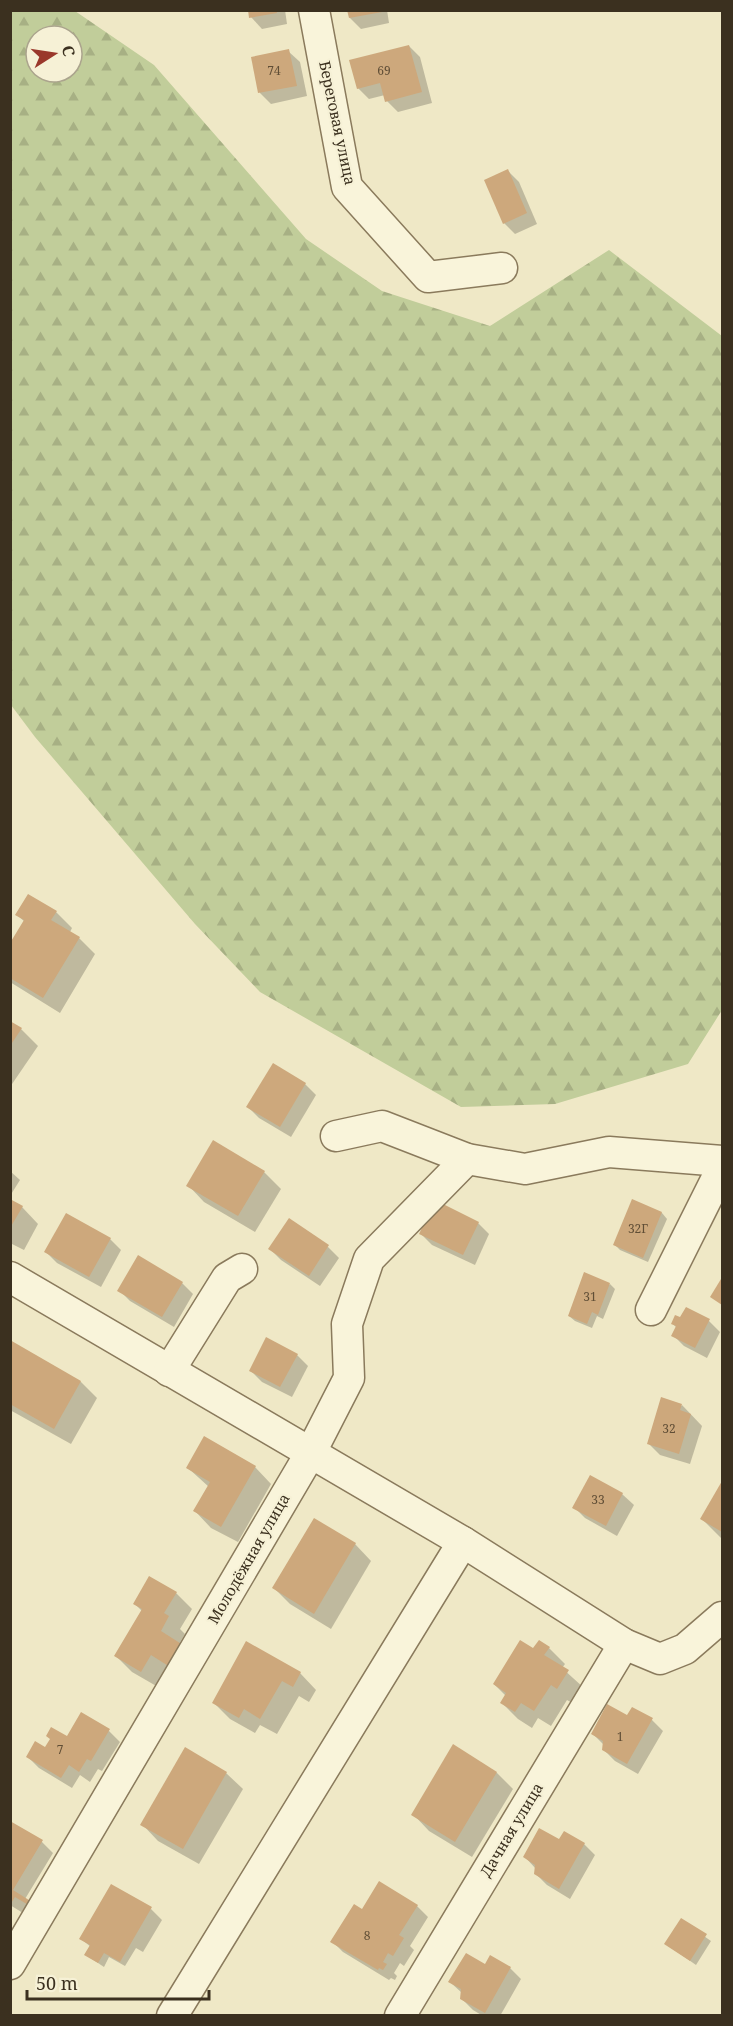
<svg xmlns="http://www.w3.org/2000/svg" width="733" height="2026" font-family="'Noto Serif',serif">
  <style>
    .forest { fill: url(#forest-firs); fill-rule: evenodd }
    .shadow { fill: #0003 }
    .building { fill: #cda87c }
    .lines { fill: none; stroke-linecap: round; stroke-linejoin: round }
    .minor-casing { stroke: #8a7a5c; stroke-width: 33 }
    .minor { stroke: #f9f4da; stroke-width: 30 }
    .labels { text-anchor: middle; stroke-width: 4.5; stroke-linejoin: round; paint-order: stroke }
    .number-label { font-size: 12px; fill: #604e36 }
    .street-label { font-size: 15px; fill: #3b301f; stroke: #f6f1d6 }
  </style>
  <defs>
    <pattern id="forest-firs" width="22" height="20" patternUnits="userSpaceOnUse" patternTransform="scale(1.5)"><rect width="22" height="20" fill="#c1cd9a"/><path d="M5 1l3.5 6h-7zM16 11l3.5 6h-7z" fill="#a7b084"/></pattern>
  </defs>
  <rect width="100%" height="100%" fill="#efe8c6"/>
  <!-- forest -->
  <path class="forest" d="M 11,10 L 75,11 L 154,65 L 306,239 L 382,291 L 490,326 L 609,250 L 722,336 L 722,1010 L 688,1064 L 555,1104 L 461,1107 L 260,992 L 195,924 L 35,737 L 11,705 ZM 36,36 L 72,36 L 72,72 L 36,72 Z"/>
  <!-- shadow -->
  <g class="shadow">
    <path d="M 250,10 L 285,10 L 287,24 L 262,29 L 251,17 Z"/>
    <path d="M 349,10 L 387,10 L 389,23 L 361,29 L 350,18 Z"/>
    <path d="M 409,46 L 420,57 L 432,103 L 398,112 L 387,101 L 385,95 L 369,99 L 358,88 Z"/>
    <path d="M 288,51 L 300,62 L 307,96 L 271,104 L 260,93 L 253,58 Z"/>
    <path d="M 508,171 L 519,182 L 537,224 L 515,234 L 504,223 Z"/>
    <path d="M 56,912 L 72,928 L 70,932 L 79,938 L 95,954 L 60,1013 L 10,982 L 10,946 L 25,922 L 17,915 Z"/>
    <path d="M 10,1022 L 21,1029 L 38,1046 L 10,1087 Z"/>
    <path d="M 305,1084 L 316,1095 L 291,1137 L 259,1118 L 248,1107 Z"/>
    <path d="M 214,1142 L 264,1172 L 281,1189 L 255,1232 L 204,1202 L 188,1185 Z"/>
    <path d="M 10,1171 L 20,1180 L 10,1196 Z"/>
    <path d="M 10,1201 L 22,1207 L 38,1224 L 24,1250 L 10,1243 Z"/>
    <path d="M 633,1201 L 662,1213 L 667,1219 L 648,1262 L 620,1250 L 615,1245 Z"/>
    <path d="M 478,1223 L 489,1234 L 475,1265 L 432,1245 L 421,1234 Z"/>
    <path d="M 110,1239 L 121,1250 L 101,1287 L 57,1263 L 46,1252 Z"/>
    <path d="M 328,1247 L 339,1258 L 320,1286 L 281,1260 L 270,1249 Z"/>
    <path d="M 182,1283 L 193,1294 L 174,1327 L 130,1301 L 119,1290 Z"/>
    <path d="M 610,1284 L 615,1289 L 603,1319 L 597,1316 L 592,1328 L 575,1321 L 569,1316 Z"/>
    <path d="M 709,1321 L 720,1332 L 707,1358 L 684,1346 L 673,1335 L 677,1328 L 672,1323 Z"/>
    <path d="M 10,1342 L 81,1382 L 97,1398 L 71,1444 L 10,1410 Z"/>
    <path d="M 297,1355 L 308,1366 L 292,1397 L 262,1382 L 251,1371 Z"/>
    <path d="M 682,1405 L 702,1426 L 690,1464 L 660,1455 L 648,1443 Z"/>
    <path d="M 255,1467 L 271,1484 L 238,1542 L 211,1528 L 195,1511 L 209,1487 L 188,1468 Z"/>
    <path d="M 590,1477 L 622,1494 L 634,1505 L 617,1536 L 585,1518 L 574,1507 Z"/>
    <path d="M 722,1484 L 722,1539 L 702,1519 Z"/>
    <path d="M 355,1544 L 371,1561 L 331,1629 L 290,1604 L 274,1588 Z"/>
    <path d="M 176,1593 L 192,1609 L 180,1629 L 185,1634 L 179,1644 L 182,1646 L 158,1687 L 132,1672 L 116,1656 L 142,1611 L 135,1604 Z"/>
    <path d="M 549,1648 L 565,1664 L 562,1668 L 584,1688 L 574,1704 L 567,1700 L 551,1726 L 538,1718 L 532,1728 L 518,1719 L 502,1703 L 506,1696 L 494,1684 L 534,1650 Z"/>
    <path d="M 300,1673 L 316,1690 L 309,1702 L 299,1696 L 277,1734 L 260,1725 L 255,1733 L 230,1719 L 213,1702 Z"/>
    <path d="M 628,1718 L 652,1720 L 663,1731 L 638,1774 L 615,1761 L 604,1750 L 604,1745 L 592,1733 Z"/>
    <path d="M 109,1731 L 120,1742 L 102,1771 L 98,1769 L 90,1782 L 80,1775 L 72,1788 L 39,1768 L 28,1757 L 46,1750 L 51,1739 Z"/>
    <path d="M 453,1746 L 497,1773 L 513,1789 L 472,1857 L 429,1831 L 413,1814 Z"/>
    <path d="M 226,1773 L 243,1789 L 199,1864 L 158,1841 L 142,1824 Z"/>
    <path d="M 10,1823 L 42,1842 L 53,1853 L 25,1899 L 31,1903 L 23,1913 L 10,1905 Z"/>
    <path d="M 560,1841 L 584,1844 L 595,1855 L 570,1899 L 547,1885 L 536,1874 L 536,1869 L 525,1857 Z"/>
    <path d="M 417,1906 L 428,1917 L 410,1946 L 414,1950 L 404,1966 L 400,1963 L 394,1973 L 397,1976 L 395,1980 L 391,1978 L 389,1980 L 343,1952 L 332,1941 L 362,1911 Z"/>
    <path d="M 151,1909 L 162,1920 L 143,1952 L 136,1948 L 125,1966 L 109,1957 L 104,1967 L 86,1955 L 91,1947 L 81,1939 Z"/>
    <path d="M 681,1920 L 711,1941 L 696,1965 L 666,1944 Z"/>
    <path d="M 486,1966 L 510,1968 L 521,1979 L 500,2016 L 483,2016 L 473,2010 L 461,1998 L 462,1993 L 450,1982 Z"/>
  </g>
  <!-- building -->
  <g class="building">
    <path d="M 248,10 L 276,10 L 277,13 L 249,18 Z"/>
    <path d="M 347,10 L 382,10 L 382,12 L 349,18 Z"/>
    <path d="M 409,45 L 422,92 L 385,102 L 380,83 L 357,89 L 349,60 Z"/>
    <path d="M 289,49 L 297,86 L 258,93 L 251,57 Z"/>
    <path d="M 508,169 L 527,213 L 503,224 L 484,180 Z"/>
    <path d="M 28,894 L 57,911 L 51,920 L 80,937 L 43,998 L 10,978 L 10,943 L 24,920 L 15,915 Z"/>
    <path d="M 10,1021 L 22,1028 L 10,1046 Z"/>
    <path d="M 273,1063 L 306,1083 L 280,1127 L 246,1107 Z"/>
    <path d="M 213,1140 L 265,1171 L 238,1216 L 186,1186 Z"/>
    <path d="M 10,1199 L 23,1206 L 10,1228 Z"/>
    <path d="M 632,1199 L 662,1212 L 643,1258 L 613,1245 Z"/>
    <path d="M 435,1200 L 479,1222 L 463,1255 L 419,1234 Z"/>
    <path d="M 66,1213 L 111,1238 L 89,1277 L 44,1252 Z"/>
    <path d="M 289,1218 L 329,1245 L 309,1276 L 268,1249 Z"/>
    <path d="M 138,1255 L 183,1282 L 162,1317 L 117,1291 Z"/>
    <path d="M 584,1272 L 610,1283 L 598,1315 L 592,1312 L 587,1324 L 568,1316 Z"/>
    <path d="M 721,1279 L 722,1280 L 722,1305 L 710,1297 Z"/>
    <path d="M 686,1307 L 710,1319 L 695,1348 L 671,1336 L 676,1326 L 671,1324 L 675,1315 L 680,1317 Z"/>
    <path d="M 266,1337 L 298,1354 L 280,1387 L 249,1371 Z"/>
    <path d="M 10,1340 L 81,1381 L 54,1429 L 10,1404 Z"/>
    <path d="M 661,1397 L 682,1404 L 680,1410 L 691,1414 L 679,1454 L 647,1444 Z"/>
    <path d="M 204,1436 L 256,1466 L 221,1527 L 193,1511 L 210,1482 L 186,1468 Z"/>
    <path d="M 590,1475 L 623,1493 L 606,1526 L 572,1508 Z"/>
    <path d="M 722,1481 L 722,1532 L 700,1519 Z"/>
    <path d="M 314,1518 L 356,1543 L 314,1614 L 272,1588 Z"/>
    <path d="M 149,1576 L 177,1592 L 164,1613 L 169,1616 L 161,1631 L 183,1645 L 170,1667 L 151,1655 L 141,1672 L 114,1656 L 142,1609 L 133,1604 Z"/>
    <path d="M 520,1640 L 533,1648 L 539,1640 L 550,1647 L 544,1655 L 569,1670 L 557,1689 L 551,1685 L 534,1711 L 521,1703 L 515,1712 L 500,1703 L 506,1693 L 493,1684 Z"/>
    <path d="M 246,1641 L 301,1672 L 293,1687 L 282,1681 L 260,1719 L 244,1709 L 239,1718 L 212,1703 Z"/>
    <path d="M 607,1704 L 627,1715 L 632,1707 L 653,1718 L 627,1764 L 602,1750 L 603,1741 L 591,1734 Z"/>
    <path d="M 81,1712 L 110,1729 L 91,1761 L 87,1759 L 79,1772 L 69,1765 L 61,1778 L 26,1757 L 35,1741 L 45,1747 L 50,1739 L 46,1736 L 51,1727 L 67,1736 Z"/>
    <path d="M 453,1744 L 497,1772 L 455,1842 L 411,1815 Z"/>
    <path d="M 185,1747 L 227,1772 L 183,1849 L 140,1825 Z"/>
    <path d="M 10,1821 L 43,1840 L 13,1890 L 32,1902 L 30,1906 L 15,1897 L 10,1905 Z"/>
    <path d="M 539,1828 L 559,1839 L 564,1831 L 585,1843 L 559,1889 L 534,1874 L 535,1865 L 523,1857 Z"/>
    <path d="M 379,1881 L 418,1905 L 399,1935 L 404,1938 L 393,1956 L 388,1953 L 383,1962 L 387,1964 L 383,1970 L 379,1968 L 378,1970 L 330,1942 L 354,1904 L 362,1909 Z"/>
    <path d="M 111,1884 L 152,1907 L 120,1962 L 104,1953 L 98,1963 L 84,1955 L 90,1945 L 79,1939 Z"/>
    <path d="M 681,1918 L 707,1934 L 690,1961 L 664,1944 Z"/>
    <path d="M 466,1953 L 485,1964 L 490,1955 L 511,1967 L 485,2013 L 460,1999 L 461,1989 L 448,1982 Z"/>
  </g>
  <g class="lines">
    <!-- minor casing -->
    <g class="minor-casing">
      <g id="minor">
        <path d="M 314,10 L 347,187 L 428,277 L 502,268"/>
        <path d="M 336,1136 L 382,1126 L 467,1159 L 525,1169 L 609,1152 L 722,1161"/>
        <path d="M 10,1277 L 463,1542 L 624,1644 L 660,1659 L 685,1649 L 722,1617"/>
        <path d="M 651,1310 L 722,1168"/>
        <path d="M 169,1371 L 227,1278 L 242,1269"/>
        <path d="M 10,1964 L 310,1454 L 349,1378 L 347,1324 L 369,1259 L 467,1159"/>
        <path d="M 172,2016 L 463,1542"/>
        <path d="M 400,2016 L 624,1644"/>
      </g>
    </g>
    <!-- minor -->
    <use href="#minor" class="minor"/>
  </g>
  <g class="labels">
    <!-- number labels -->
    <g class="number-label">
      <text x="274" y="75">74</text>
      <text x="384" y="75">69</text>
      <text x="638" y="1233">32Г</text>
      <text x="590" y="1301">31</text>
      <text x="669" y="1433">32</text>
      <text x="598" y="1504">33</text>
      <text x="620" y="1741">1</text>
      <text x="60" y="1754">7</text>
      <text x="367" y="1940">8</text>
    </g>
    <!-- street labels -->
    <g class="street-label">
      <text transform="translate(337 123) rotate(78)" y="5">Береговая улица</text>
      <text transform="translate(249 1559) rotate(-60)" y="5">Молодёжная улица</text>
      <text transform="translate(512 1830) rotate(-59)" y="5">Дачная улица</text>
    </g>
  </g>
  <!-- border -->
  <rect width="733" height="2026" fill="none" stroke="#3b301f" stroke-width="24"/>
  <!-- north arrow -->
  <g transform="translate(54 54) rotate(78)"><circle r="28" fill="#f6f1d6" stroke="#aba48d" stroke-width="1.5"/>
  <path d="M0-4.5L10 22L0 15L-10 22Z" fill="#9a382b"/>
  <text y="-9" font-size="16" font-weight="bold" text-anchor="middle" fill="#3b301f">С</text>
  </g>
  <!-- scale -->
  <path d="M27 1990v9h182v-9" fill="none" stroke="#3b301f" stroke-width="3"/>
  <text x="36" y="1990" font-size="18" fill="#3b301f" stroke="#f6f1d6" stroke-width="4.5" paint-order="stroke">50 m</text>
</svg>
